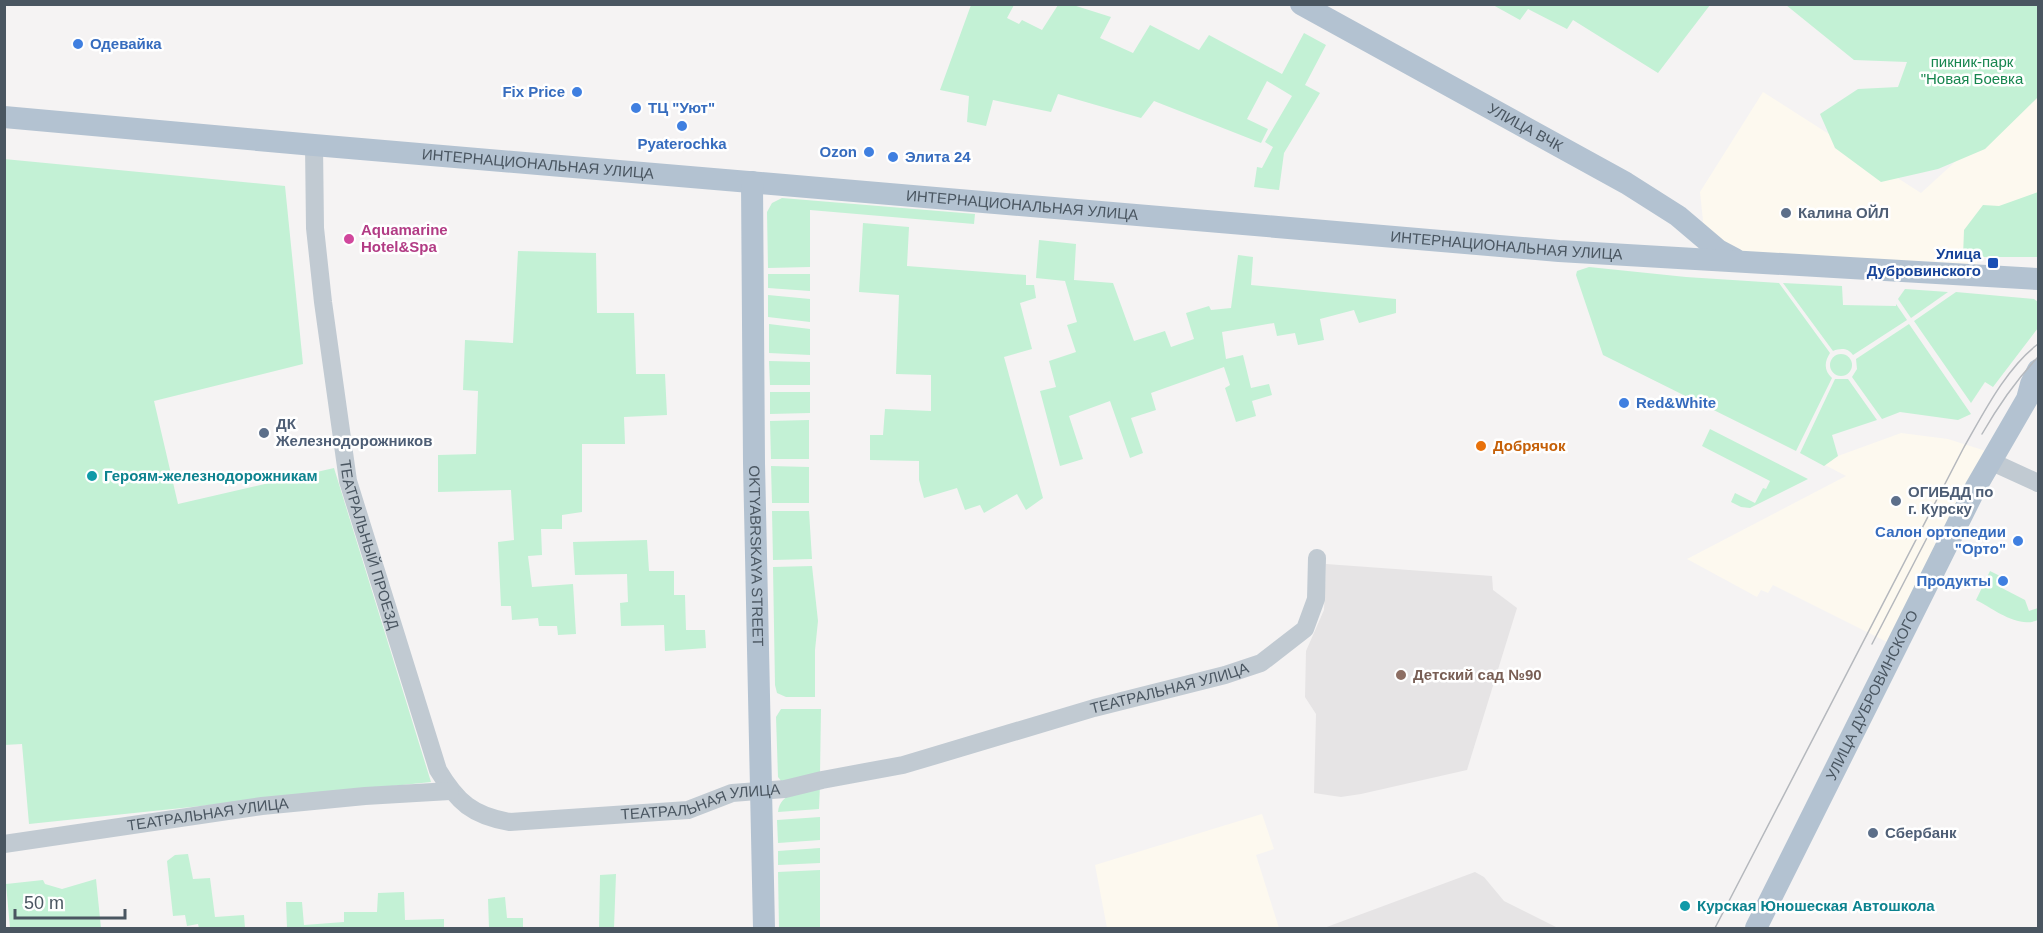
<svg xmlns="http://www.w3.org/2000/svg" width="2043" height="933" font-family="Helvetica,sans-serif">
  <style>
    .commercial { fill: #fdf9ef }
    .education { fill: #e6e4e5 }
    .green { fill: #c3f1d5 }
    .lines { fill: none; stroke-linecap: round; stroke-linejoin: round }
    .minor { stroke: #c1cad2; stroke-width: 18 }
    .major { stroke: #b3c2d1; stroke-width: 22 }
    .tram { stroke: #b5b8bd; stroke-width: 1.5 }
    .shop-dot { fill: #3f7fe0; stroke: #fff; stroke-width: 2 }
    .service-dot { fill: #5c6f8a; stroke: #fff; stroke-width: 2 }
    .hotel-dot { fill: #d1479c; stroke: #fff; stroke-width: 2 }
    .transit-dot { fill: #1a4fb4; stroke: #fff; stroke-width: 2 }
    .food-dot { fill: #e8710a; stroke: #fff; stroke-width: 2 }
    .culture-dot { fill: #0f9aa8; stroke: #fff; stroke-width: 2 }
    .education-dot { fill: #8d6e63; stroke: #fff; stroke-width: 2 }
    .labels { text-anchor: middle; stroke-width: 5; stroke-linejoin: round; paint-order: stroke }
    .shop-label { font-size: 15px; font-weight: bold; fill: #366cbe; stroke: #fff; text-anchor: start }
    .park-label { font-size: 15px; fill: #17864f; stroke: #fff }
    .street-label { font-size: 15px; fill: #4a5661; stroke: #fff }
    .service-label { font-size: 15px; font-weight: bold; fill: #4e5e75; stroke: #fff; text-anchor: start }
    .hotel-label { font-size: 15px; font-weight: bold; fill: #b23c85; stroke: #fff; text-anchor: start }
    .transit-label { font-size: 15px; font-weight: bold; fill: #164399; stroke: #fff; text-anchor: end }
    .food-label { font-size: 15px; font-weight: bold; fill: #c56008; stroke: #fff; text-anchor: start }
    .culture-label { font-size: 15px; font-weight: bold; fill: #0d838f; stroke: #fff; text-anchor: start }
    .education-label { font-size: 15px; font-weight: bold; fill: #785e54; stroke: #fff; text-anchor: start }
  </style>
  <rect width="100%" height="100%" fill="#f5f3f3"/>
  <!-- commercial -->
  <g class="commercial">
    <path d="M 2038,86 L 2038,202 L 1980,222 L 1976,276 L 1707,259 L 1700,192 L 1763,92 L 1921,193 Z"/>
    <path d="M 1901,433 L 1948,439 L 1989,452 L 1889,643 L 1773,585 L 1768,593 L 1761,590 L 1757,597 L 1687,559 L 1846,476 L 1825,465 L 1838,456 Z"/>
    <path d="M 1262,814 L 1274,849 L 1256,855 L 1279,928 L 1107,928 L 1095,865 Z"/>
  </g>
  <!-- education -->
  <g class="education">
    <path d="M 1326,564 L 1492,576 L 1493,590 L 1517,608 L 1467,770 L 1361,794 L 1341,797 L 1314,793 L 1316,714 L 1305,697 L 1306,651 L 1324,610 Z"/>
    <path d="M 1475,872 L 1484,877 L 1504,901 L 1558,928 L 1324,928 Z"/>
  </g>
  <!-- green -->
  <g class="green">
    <path d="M 971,5 L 1014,5 L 1007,18 L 1019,24 L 1022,20 L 1042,30 L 1058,5 L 1073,5 L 1111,17 L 1100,38 L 1133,53 L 1150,25 L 1199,50 L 1209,35 L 1282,74 L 1304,33 L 1326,45 L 1305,85 L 1320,93 L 1284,153 L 1279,190 L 1254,187 L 1257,167 L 1262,168 L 1273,147 L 1265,142 L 1292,96 L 1267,81 L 1247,119 L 1268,129 L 1261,143 L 1154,101 L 1141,118 L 1058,94 L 1051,112 L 993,100 L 986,126 L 967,122 L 969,96 L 940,90 Z"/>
    <path d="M 1493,5 L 1710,5 L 1658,73 L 1573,20 L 1567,29 L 1528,9 L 1520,20 Z"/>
    <path d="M 1786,5 L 2038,5 L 2038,97 L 1985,149 L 1938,169 L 1881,182 L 1835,148 L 1820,114 L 1858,89 L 1898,87 L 1907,62 L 1854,60 Z"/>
    <path d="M 4,159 L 285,186 L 303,364 L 154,401 L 178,504 L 334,468 L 431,782 L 29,824 L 22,744 L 4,745 Z"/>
    <path d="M 2038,192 L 2038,257 L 1963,257 L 1964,230 L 1983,205 L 1999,206 Z"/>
    <path d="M 782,198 L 975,214 L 974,224 L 810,210 L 810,267 L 768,268 L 767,212 L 772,203 Z"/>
    <path d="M 863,223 L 909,227 L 907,266 L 1026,275 L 1026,285 L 1034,285 L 1036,298 L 1020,303 L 1032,349 L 1004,357 L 1043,498 L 1026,510 L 1017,494 L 984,513 L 980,505 L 965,510 L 957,488 L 924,498 L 919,480 L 919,461 L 870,460 L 870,435 L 883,435 L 885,409 L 931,411 L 931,375 L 896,374 L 899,295 L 859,292 Z"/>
    <path d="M 1039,240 L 1076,244 L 1074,280 L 1113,283 L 1134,341 L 1165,331 L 1171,347 L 1194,339 L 1186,313 L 1209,306 L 1211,310 L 1231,308 L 1238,255 L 1253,257 L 1251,285 L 1396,299 L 1396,313 L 1359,323 L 1354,310 L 1320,319 L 1324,340 L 1298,345 L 1295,333 L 1277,336 L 1274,323 L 1222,332 L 1226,359 L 1243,355 L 1251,388 L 1269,384 L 1272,395 L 1252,401 L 1256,416 L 1236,422 L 1225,388 L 1230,385 L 1224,367 L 1151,393 L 1156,410 L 1131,418 L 1143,453 L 1130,458 L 1110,401 L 1069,416 L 1083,459 L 1060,466 L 1040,391 L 1056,387 L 1049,361 L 1076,352 L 1067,325 L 1077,322 L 1065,281 L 1036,278 Z"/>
    <path d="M 518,251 L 596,253 L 597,313 L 634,313 L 636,374 L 665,374 L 667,415 L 624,417 L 625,444 L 582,444 L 582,512 L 562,515 L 562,529 L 541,529 L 542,555 L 528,556 L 532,587 L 573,584 L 576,634 L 558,635 L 557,626 L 539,626 L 538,618 L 512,620 L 511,606 L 501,606 L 498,542 L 514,540 L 511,490 L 438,492 L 438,455 L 476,454 L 478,391 L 463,390 L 465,340 L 513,343 Z"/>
    <path d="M 1589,267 L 1686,277 L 1779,283 L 1830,353 C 1824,362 1824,371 1832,378 L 1796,451 L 1603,355 L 1576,275 L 1577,271 Z"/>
    <path d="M 768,274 L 810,274 L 810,291 L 768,288 Z"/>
    <path d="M 1783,283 L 1842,286 L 1843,305 L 1896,306 L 1896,304 L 1907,320 L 1853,355 C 1848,348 1841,348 1833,351 Z"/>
    <path d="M 1905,289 L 1948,292 L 1911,318 L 1898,299 Z"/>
    <path d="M 1956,292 L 2034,299 L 2038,302 L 2038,328 L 1993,387 L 1985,382 L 1971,403 L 1914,321 Z"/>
    <path d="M 768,295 L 810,299 L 810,322 L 768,317 Z"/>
    <path d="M 769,324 L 810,329 L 810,355 L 769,353 Z"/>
    <path d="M 1909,324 L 1971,414 L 1958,420 L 1900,412 L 1882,419 L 1852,377 L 1857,369 L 1856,359 Z"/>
    <circle cx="1841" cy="365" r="11"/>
    <path d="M 769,361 L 810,362 L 810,385 L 770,385 Z"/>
    <path d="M 1835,379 L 1848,379 L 1877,420 L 1832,435 L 1838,456 L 1824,466 L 1800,453 Z"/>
    <path d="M 770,392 L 810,392 L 810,413 L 770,414 Z"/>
    <path d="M 809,420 L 809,459 L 771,459 L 770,421 Z"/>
    <path d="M 1710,429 L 1808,479 L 1750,508 L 1741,507 L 1731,502 L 1735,493 L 1755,503 L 1763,488 L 1766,489 L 1770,481 L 1702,446 Z"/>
    <path d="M 771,466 L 809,467 L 809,503 L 772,503 Z"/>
    <path d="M 772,511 L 809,511 L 812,559 L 773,560 Z"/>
    <path d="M 647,540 L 649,571 L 674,571 L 674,595 L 685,595 L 686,630 L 705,630 L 706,648 L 665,651 L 664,625 L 621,626 L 620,603 L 628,602 L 627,574 L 575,575 L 573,542 Z"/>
    <path d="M 812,566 L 818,621 L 815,650 L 815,697 L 786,697 L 777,693 L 775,685 L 773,567 Z"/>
    <path d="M 1990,571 L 2000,576 L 1996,585 L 2025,600 L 2029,611 L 2038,608 L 2038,620 C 2018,629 1994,609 1976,600 Z"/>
    <path d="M 781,709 L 821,709 L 820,775 L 782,782 L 778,777 L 776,717 Z"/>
    <path d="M 820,785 L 819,809 L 778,812 C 780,792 804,790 820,785 Z"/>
    <path d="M 820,817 L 820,840 L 778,843 L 777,820 Z"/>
    <path d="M 820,848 L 820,863 L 778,865 L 778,851 Z"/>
    <path d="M 188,854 L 193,879 L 210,878 L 215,917 L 244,915 L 245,928 L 199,928 L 198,924 L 187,926 L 185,915 L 173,916 L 167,861 L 175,855 Z"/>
    <path d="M 820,870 L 820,928 L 779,928 L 778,872 Z"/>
    <path d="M 616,874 L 614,928 L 652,928 L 599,928 L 600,875 Z"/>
    <path d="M 96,879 L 101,928 L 10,928 L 6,884 L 43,880 L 45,884 L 62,889 Z"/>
    <path d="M 404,892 L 405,920 L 444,919 L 444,928 L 287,928 L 286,902 L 302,902 L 304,925 L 344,922 L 344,912 L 377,912 L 378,893 Z"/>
    <path d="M 505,897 L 507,918 L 523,918 L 523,928 L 474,928 L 489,928 L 488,899 Z"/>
  </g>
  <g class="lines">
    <!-- minor -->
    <g class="minor">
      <path id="s1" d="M 314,145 L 315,228 L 323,302 L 348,481 L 438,770 C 457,802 473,816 510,822 L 688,810 L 732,793 L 785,789 L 822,780 L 903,765 L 1094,708 L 1225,675 L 1261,663 L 1305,629 L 1316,599 L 1317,558"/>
      <path d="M 1990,461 L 2038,483"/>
      <path id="s2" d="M 4,844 L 262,806 L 365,796 L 450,791"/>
    </g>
    <!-- major -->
    <g class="major">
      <path id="s3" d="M 1301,4 L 1626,183 L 1678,216 L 1718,250 L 1735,259"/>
      <path id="s4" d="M 4,117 L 314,145 L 1559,251 L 2038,279"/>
      <path id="s5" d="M 752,182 L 754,463 L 764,928"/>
      <path id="s6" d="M 1756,928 L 1976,487 L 2027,399 L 2031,384 L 2038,370"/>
    </g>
    <!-- tram -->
    <g class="tram">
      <path d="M 1982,434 C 1998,406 2016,380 2038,357"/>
      <path d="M 1872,644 L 1930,532"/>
      <path d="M 1715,928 L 1963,449 C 1983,414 2006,368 2038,344"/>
    </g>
  </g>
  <!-- markers -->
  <g class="shop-dot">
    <circle cx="78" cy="44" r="6"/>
    <circle cx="577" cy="92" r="6"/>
    <circle cx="636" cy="108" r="6"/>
    <circle cx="682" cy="126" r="6"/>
    <circle cx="869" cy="152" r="6"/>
    <circle cx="893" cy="157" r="6"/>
    <circle cx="1624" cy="403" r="6"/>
    <circle cx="2018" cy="541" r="6"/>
    <circle cx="2003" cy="581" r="6"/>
  </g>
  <g class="service-dot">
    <circle cx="1786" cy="213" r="6"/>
    <circle cx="264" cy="433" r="6"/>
    <circle cx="1896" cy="501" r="6"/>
    <circle cx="1873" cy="833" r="6"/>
  </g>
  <circle class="hotel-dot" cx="349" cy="239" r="6"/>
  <rect class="transit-dot" x="1987" y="257" width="12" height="12" rx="3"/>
  <circle class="food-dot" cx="1481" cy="446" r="6"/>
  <g class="culture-dot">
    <circle cx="92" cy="476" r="6"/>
    <circle cx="1685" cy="906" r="6"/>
  </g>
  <circle class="education-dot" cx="1401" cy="675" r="6"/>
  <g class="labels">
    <!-- shop labels -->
    <g class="shop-label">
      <text x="90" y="49">Одевайка</text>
      <text x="565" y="97" text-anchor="end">Fix Price</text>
      <text x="648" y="113">ТЦ "Уют"</text>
      <text x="682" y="149" text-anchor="middle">Pyaterochka</text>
      <text x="857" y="157" text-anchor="end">Ozon</text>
      <text x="905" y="162">Элита 24</text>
      <text x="1636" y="408">Red&amp;White</text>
      <text x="2006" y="537" text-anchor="end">Салон ортопедии<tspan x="2006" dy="17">"Орто"</tspan></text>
      <text x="1991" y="586" text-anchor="end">Продукты</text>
    </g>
    <!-- park labels -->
    <g class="park-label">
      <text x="1972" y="67">пикник-парк<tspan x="1972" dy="17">"Новая Боевка</tspan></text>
    </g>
    <!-- street labels -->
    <g class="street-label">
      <text dy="5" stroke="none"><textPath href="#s3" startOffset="256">УЛИЦА ВЧК</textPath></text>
      <text dy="5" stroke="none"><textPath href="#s4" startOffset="536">ИНТЕРНАЦИОНАЛЬНАЯ УЛИЦА</textPath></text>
      <text dy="5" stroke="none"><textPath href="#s4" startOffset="1022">ИНТЕРНАЦИОНАЛЬНАЯ УЛИЦА</textPath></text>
      <text dy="5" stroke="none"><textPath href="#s4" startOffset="1508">ИНТЕРНАЦИОНАЛЬНАЯ УЛИЦА</textPath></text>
      <text dy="5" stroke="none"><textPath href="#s1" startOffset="405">ТЕАТРАЛЬНЫЙ ПРОЕЗД</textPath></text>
      <text dy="5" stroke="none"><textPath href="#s5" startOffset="374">OKTYABRSKAYA STREET</textPath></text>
      <text dy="5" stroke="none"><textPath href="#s1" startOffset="1410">ТЕАТРАЛЬНАЯ УЛИЦА</textPath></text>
      <text dy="5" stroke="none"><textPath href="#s6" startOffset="260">УЛИЦА ДУБРОВИНСКОГО</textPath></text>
      <text dy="5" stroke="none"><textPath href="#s1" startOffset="926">ТЕАТРАЛЬНАЯ УЛИЦА</textPath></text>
      <text dy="5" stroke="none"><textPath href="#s2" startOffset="206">ТЕАТРАЛЬНАЯ УЛИЦА</textPath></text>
    </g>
    <!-- service labels -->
    <g class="service-label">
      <text x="1798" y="218">Калина ОЙЛ</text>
      <text x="276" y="429">ДК<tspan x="276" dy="17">Железнодорожников</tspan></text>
      <text x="1908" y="497">ОГИБДД по<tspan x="1908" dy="17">г. Курску</tspan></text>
      <text x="1885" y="838">Сбербанк</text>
    </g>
    <!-- hotel labels -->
    <g class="hotel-label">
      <text x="361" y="235">Aquamarine<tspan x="361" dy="17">Hotel&amp;Spa</tspan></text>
    </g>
    <!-- transit labels -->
    <g class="transit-label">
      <text x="1981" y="259">Улица<tspan x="1981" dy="17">Дубровинского</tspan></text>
    </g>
    <!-- food labels -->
    <g class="food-label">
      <text x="1493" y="451">Добрячок</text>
    </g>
    <!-- culture labels -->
    <g class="culture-label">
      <text x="104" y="481">Героям-железнодорожникам</text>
      <text x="1697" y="911">Курская Юношеская Автошкола</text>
    </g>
    <!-- education labels -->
    <g class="education-label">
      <text x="1413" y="680">Детский сад №90</text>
    </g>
  </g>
  <!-- border -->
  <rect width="2043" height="933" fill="none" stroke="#4a5661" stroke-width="12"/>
  <!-- scale -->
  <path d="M15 909v9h110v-9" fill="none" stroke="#4a5661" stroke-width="3"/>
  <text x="24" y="909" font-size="18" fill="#4a5661" stroke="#ffffff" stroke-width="4.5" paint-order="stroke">50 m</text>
</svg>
